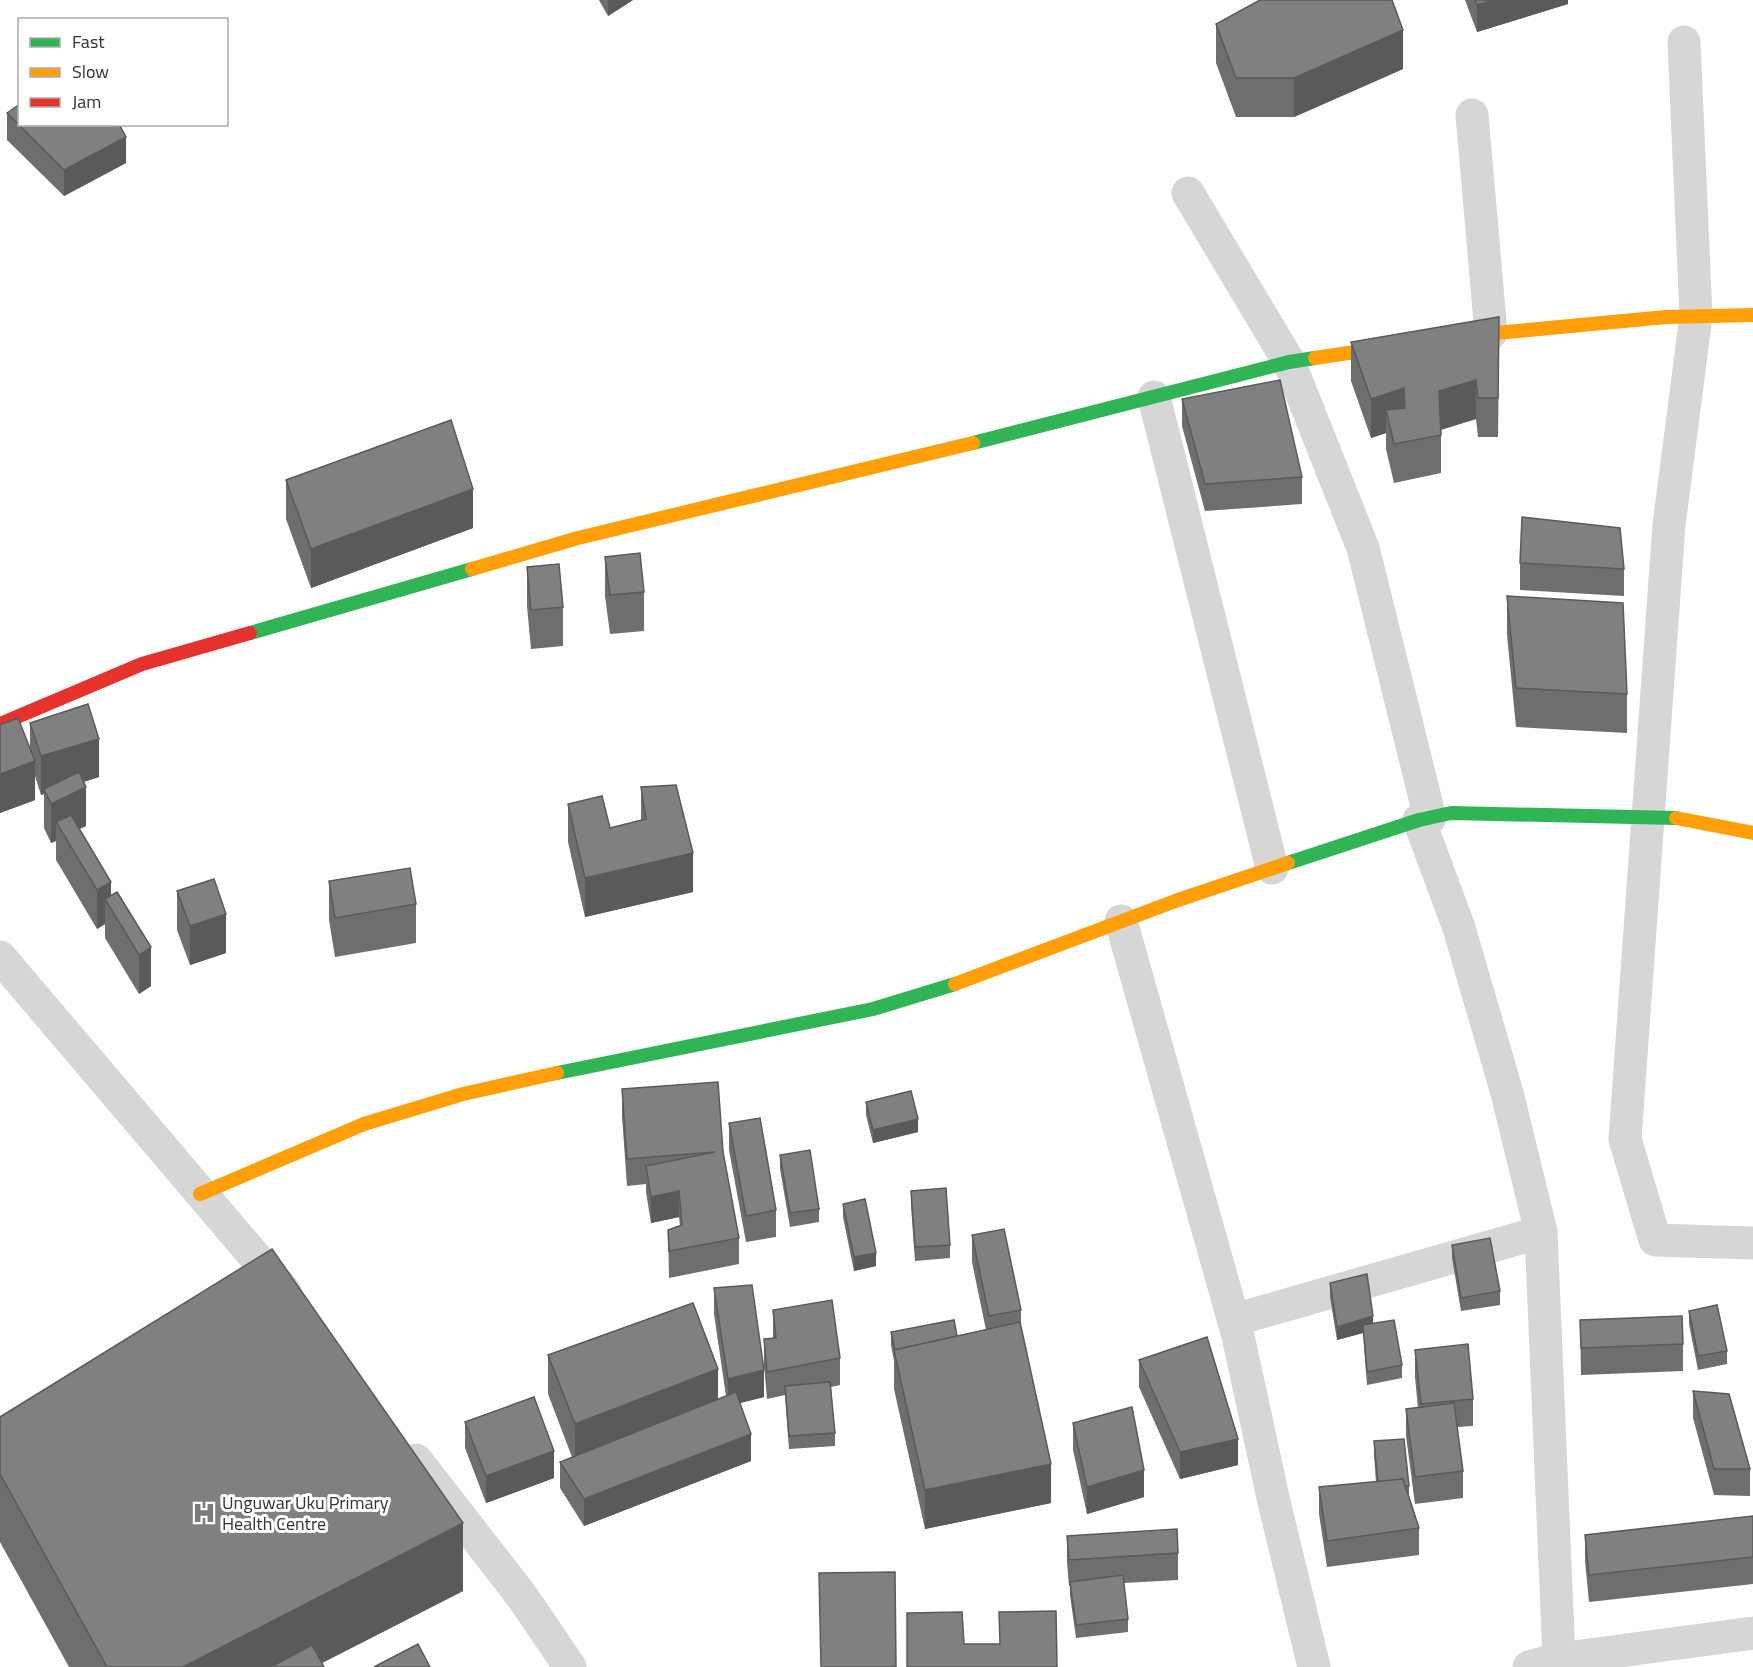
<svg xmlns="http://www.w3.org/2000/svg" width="1753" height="1667" font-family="'Titillium Web',sans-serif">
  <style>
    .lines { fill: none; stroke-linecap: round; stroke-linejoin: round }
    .street { stroke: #d6d6d6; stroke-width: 33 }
    .fast { stroke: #30b455; stroke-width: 14 }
    .slow { stroke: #ff9f0a; stroke-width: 14 }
    .jam { stroke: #e5322d; stroke-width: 14 }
    .wall { fill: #6e6e6e }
    .shaded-wall { fill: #5a5a5a }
    .building { fill: #808080; stroke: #5a5a5a; stroke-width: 1.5 }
    .labels { text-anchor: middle; stroke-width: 6; stroke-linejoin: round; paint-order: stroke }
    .poi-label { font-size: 18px; fill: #323232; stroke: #fff; text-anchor: start }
  </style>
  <rect width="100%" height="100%" fill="#fff"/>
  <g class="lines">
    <!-- street -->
    <g class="street">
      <path d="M 1684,42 L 1696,316 L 1669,525 L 1625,1139 L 1655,1240 L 1753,1243"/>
      <path d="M 1472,115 L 1491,333"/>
      <path d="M 1188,193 L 1289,362 L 1363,548 L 1430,818"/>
      <path d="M 1154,397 L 1272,868"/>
      <path d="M 1419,820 L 1459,928 L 1507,1093 L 1541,1232 L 1559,1659"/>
      <path d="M 1121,921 L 1238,1336 L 1274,1502 L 1314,1667"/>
      <path d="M 0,957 L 285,1292"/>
      <path d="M 1234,1320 L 1541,1232"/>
      <path d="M 416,1460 L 521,1595 L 570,1667"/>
      <path d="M 1529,1667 L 1559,1659 L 1753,1633"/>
    </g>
    <!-- fast -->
    <g class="fast">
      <path d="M 973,443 L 1289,362 L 1315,358"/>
      <path d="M 250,633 L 472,569"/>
      <path d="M 1288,863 L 1419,820 L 1451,813 L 1676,818"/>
      <path d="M 557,1073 L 873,1009 L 955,984"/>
    </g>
    <!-- slow -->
    <g class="slow">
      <path d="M 1454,337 L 1666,317 L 1753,315"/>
      <path d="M 1315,358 L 1394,346"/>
      <path d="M 472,569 L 578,538 L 973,443"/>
      <path d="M 1676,818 L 1753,833"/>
      <path d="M 955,984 L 1178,900 L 1288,863"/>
      <path d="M 200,1194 L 364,1124 L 463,1094 L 557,1073"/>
    </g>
    <!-- jam -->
    <path class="jam" d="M 0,724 L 142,664 L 250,633"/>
  </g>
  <!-- wall -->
  <g class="wall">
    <path d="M 599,0 L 633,0 L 608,16 Z"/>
    <path d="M 1465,0 L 1568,0 L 1568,4 L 1477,32 Z"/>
    <path d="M 1216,24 L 1403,69 L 1294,117 L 1236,117 L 1216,63 Z"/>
    <path d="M 7,113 L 126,163 L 64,196 L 7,140 Z"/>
    <path d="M 1351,342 L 1499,356 L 1498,437 L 1478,437 L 1476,419 L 1441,430 L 1441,473 L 1394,483 L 1386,449 L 1386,433 L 1371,438 L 1351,381 Z"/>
    <path d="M 1182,399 L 1302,477 L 1302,504 L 1205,511 L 1182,426 Z"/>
    <path d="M 286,480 L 473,528 L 311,588 L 286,519 Z"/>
    <path d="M 605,557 L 644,592 L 644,631 L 610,634 L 605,596 Z"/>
    <path d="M 1520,563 L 1624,569 L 1624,596 L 1520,590 Z"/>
    <path d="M 527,567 L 563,607 L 563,646 L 531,649 L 527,606 Z"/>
    <path d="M 1507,596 L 1627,694 L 1627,733 L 1516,727 L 1507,635 Z"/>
    <path d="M 30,723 L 99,777 L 83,782 L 86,826 L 79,829 L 111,895 L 117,892 L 151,986 L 139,994 L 105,938 L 105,924 L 97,929 L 56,860 L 56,841 L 51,843 L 44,828 L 44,794 L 41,795 L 35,776 L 35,800 L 0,813 L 0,725 L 30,749 Z"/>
    <path d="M 641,787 L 693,892 L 585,917 L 568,842 L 568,804 L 610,828 L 641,820 Z"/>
    <path d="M 329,881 L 416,904 L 416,943 L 335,957 L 329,920 Z"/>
    <path d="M 177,891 L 226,953 L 190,965 L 177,930 Z"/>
    <path d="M 622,1089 L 723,1152 L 739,1238 L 739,1264 L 669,1278 L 668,1230 L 680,1226 L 679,1217 L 651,1223 L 646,1192 L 646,1184 L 627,1186 L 622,1116 Z"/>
    <path d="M 866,1102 L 918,1132 L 873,1143 L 866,1115 Z"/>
    <path d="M 729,1123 L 776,1210 L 776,1237 L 746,1242 L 729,1150 Z"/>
    <path d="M 780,1155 L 819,1209 L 819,1222 L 790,1227 L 780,1169 Z"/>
    <path d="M 911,1191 L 950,1245 L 950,1258 L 915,1261 L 911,1205 Z"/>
    <path d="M 843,1204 L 876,1266 L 854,1271 L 843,1217 Z"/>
    <path d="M 972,1235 L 1021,1310 L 1021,1326 L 1051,1503 L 925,1529 L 894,1389 L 894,1361 L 891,1345 L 891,1332 L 957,1336 L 986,1330 L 972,1262 Z"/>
    <path d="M 1452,1245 L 1500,1291 L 1500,1305 L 1461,1311 L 1452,1258 Z"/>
    <path d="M 1330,1283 L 1373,1323 L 1402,1365 L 1402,1378 L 1367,1385 L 1363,1333 L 1337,1340 L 1330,1297 Z"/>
    <path d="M 714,1288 L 764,1397 L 740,1403 L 751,1461 L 584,1526 L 560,1488 L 560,1462 L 572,1457 L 548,1394 L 548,1355 L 718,1399 L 726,1396 L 714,1314 Z"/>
    <path d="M 773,1310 L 840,1358 L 840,1385 L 831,1387 L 835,1433 L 835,1446 L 789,1449 L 785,1395 L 767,1399 L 764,1365 L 764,1339 L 773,1338 Z"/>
    <path d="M 1689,1311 L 1727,1351 L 1727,1364 L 1698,1370 L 1689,1324 Z"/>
    <path d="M 1580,1320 L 1683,1344 L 1683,1371 L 1581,1375 Z"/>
    <path d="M 1415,1350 L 1473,1399 L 1473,1426 L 1457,1427 L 1463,1471 L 1463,1498 L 1415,1504 L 1406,1436 L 1406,1409 L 1418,1408 L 1415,1377 Z"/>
    <path d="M 1139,1360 L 1238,1465 L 1180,1479 L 1139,1387 Z"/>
    <path d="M 1693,1391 L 1750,1469 L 1750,1496 L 1714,1495 L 1693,1418 Z"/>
    <path d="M 0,1417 L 463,1591 L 322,1663 L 324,1667 L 69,1667 L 0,1542 Z"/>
    <path d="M 465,1422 L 554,1478 L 486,1503 L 465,1448 Z"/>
    <path d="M 1073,1423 L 1144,1497 L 1087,1514 L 1073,1450 Z"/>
    <path d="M 1374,1441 L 1409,1486 L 1409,1496 L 1419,1528 L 1419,1555 L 1327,1567 L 1319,1514 L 1319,1487 L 1376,1482 L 1374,1455 Z"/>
    <path d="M 1753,1516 L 1753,1584 L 1589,1602 L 1585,1561 L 1585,1535 Z"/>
    <path d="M 1067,1536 L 1178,1553 L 1178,1580 L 1124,1583 L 1128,1619 L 1128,1632 L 1076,1638 L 1070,1595 L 1070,1586 L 1069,1586 L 1067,1562 Z"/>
  </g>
  <!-- shaded-wall -->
  <g class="shaded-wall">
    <path d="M 608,0 L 633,0 L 608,16 Z"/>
    <path d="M 1494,0 L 1568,0 L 1568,4 L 1477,32 L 1477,5 Z"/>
    <path d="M 1403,30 L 1403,69 L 1294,117 L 1294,78 Z"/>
    <path d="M 126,137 L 126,163 L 64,196 L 64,170 Z"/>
    <path d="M 1476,380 L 1476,419 L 1439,430 L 1439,391 Z"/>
    <path d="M 1404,388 L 1404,427 L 1386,410 L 1386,433 L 1371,438 L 1371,399 Z"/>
    <path d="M 473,489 L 473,528 L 311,588 L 311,549 Z"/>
    <path d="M 99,739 L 99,777 L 46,794 L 44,789 L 44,794 L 41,795 L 41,756 Z"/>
    <path d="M 35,761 L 35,800 L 0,813 L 0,774 Z"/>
    <path d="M 86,787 L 86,826 L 65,836 L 56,822 L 56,841 L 51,843 L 51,804 Z"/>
    <path d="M 693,853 L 693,892 L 585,917 L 585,878 Z"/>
    <path d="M 111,882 L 111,909 L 105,899 L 105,924 L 97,929 L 97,890 Z"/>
    <path d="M 226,914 L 226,953 L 190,965 L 190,926 Z"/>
    <path d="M 151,947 L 151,986 L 139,994 L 139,955 Z"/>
    <path d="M 918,1119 L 918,1132 L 873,1143 L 873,1130 Z"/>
    <path d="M 679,1191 L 679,1217 L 651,1223 L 651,1197 Z"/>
    <path d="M 876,1253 L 876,1266 L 854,1271 L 854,1257 Z"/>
    <path d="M 1373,1316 L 1373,1330 L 1363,1325 L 1363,1333 L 1337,1340 L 1337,1327 Z"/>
    <path d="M 718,1369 L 718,1408 L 575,1463 L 575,1424 Z"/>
    <path d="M 764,1370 L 764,1397 L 728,1406 L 728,1379 Z"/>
    <path d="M 751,1434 L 751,1461 L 584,1526 L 584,1499 Z"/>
    <path d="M 1238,1439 L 1238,1465 L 1180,1479 L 1180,1452 Z"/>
    <path d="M 554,1451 L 554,1478 L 486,1503 L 486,1476 Z"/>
    <path d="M 1051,1464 L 1051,1503 L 925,1529 L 925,1490 Z"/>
    <path d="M 1144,1470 L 1144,1497 L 1087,1514 L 1087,1487 Z"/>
    <path d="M 463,1523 L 463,1591 L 314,1667 L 183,1667 Z"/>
  </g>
  <!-- building -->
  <g class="building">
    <path d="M 1260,0 L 1392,0 L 1403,30 L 1294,78 L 1236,78 L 1216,24 Z"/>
    <path d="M 1475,0 L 1494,0 L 1477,5 Z"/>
    <path d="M 20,104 L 20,124 L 119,124 L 126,137 L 64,170 L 7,113 Z"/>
    <path d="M 1499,317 L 1498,398 L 1478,398 L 1476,380 L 1439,391 L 1441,435 L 1394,444 L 1386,410 L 1405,408 L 1404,388 L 1371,399 L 1351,342 Z"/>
    <path d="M 1280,380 L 1302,477 L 1205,484 L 1182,399 Z"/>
    <path d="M 451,420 L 473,489 L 311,549 L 286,480 Z"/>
    <path d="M 1522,517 L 1620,528 L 1624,569 L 1520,563 Z"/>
    <path d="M 640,553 L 644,592 L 610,595 L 605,557 Z"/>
    <path d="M 559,564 L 563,607 L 531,610 L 527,567 Z"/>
    <path d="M 1507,596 L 1623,603 L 1627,694 L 1516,688 Z"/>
    <path d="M 88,704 L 99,739 L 41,756 L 30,723 Z"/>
    <path d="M 18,718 L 35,761 L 0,774 L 0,725 Z"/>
    <path d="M 79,772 L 86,787 L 51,804 L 44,789 Z"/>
    <path d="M 676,785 L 693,853 L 585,878 L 568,804 L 602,796 L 610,828 L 646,819 L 641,787 Z"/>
    <path d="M 71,815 L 111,882 L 97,890 L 56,822 Z"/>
    <path d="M 410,868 L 416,904 L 335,918 L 329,881 Z"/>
    <path d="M 214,879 L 226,914 L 190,926 L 177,891 Z"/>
    <path d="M 117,892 L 151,947 L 139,955 L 105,899 Z"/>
    <path d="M 718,1082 L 723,1152 L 739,1238 L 669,1251 L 668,1230 L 682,1225 L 679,1191 L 651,1197 L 646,1166 L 715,1152 L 627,1159 L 622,1089 Z"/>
    <path d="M 911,1091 L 918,1119 L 873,1130 L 866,1102 Z"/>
    <path d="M 760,1118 L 776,1210 L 746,1216 L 729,1123 Z"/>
    <path d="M 810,1150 L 819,1209 L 790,1213 L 780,1155 Z"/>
    <path d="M 946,1188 L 950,1245 L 915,1247 L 911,1191 Z"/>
    <path d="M 865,1199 L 876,1253 L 854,1257 L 843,1204 Z"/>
    <path d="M 1004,1229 L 1021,1310 L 989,1316 L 972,1235 Z"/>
    <path d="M 1490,1238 L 1500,1291 L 1461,1298 L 1452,1245 Z"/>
    <path d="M 272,1249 L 463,1523 L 183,1667 L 107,1667 L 0,1474 L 0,1417 Z"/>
    <path d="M 1367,1274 L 1373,1316 L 1337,1327 L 1330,1283 Z"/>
    <path d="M 752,1285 L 764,1370 L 728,1379 L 714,1288 Z"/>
    <path d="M 832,1300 L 840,1358 L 767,1372 L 764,1339 L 776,1338 L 773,1310 Z"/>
    <path d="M 693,1303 L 718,1369 L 575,1424 L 548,1355 Z"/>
    <path d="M 1717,1305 L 1727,1351 L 1698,1356 L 1689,1311 Z"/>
    <path d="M 1682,1316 L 1683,1344 L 1581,1348 L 1580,1320 Z"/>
    <path d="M 954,1320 L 957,1336 L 895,1350 L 891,1332 Z"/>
    <path d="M 1394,1320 L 1402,1365 L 1367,1372 L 1363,1325 Z"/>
    <path d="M 1020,1322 L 1051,1464 L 925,1490 L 894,1350 Z"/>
    <path d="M 1207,1337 L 1238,1439 L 1180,1452 L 1139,1360 Z"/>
    <path d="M 1468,1344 L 1473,1399 L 1421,1404 L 1415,1350 Z"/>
    <path d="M 830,1382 L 835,1433 L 789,1436 L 785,1386 Z"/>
    <path d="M 1693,1391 L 1729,1394 L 1750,1469 L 1714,1469 Z"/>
    <path d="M 736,1392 L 751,1434 L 584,1499 L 560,1462 Z"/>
    <path d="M 534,1397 L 554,1451 L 486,1476 L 465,1422 Z"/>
    <path d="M 1454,1403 L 1463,1471 L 1415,1477 L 1406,1409 Z"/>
    <path d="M 1132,1407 L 1144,1470 L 1087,1487 L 1073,1423 Z"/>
    <path d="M 1404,1439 L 1409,1486 L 1405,1486 L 1403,1479 L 1378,1482 L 1374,1441 Z"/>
    <path d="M 1403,1479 L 1419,1528 L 1327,1541 L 1319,1487 Z"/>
    <path d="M 1753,1516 L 1753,1557 L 1589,1575 L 1585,1535 Z"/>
    <path d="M 1177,1529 L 1178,1553 L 1069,1560 L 1067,1536 Z"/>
    <path d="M 895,1572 L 896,1667 L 821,1667 L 819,1573 Z"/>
    <path d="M 1123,1575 L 1128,1619 L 1076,1625 L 1070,1582 Z"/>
    <path d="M 1056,1611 L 1057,1667 L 907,1667 L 907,1613 L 962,1612 L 964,1644 L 1000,1644 L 999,1612 Z"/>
    <path d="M 418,1644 L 430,1667 L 374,1667 Z"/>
    <path d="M 312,1645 L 324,1667 L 271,1667 Z"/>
  </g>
  <!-- icons -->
  <defs>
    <g id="hospital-bare" transform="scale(1.8)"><path d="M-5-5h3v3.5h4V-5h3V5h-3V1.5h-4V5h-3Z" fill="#7a7a7a" stroke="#fff" stroke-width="2.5" paint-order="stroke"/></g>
  </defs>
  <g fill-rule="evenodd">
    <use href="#hospital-bare" x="204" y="1513"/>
  </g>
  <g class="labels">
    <!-- poi labels -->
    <g class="poi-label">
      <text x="222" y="1509">Unguwar Uku Primary<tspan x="222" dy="21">Health Centre</tspan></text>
    </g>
  </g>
  <!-- legend -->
  <rect x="18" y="18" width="210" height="108" fill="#ffffff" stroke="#adadad" stroke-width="1.5"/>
  <rect x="30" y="38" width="30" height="9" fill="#30b455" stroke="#adadad" stroke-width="1.5"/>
  <text x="72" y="48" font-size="18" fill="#323232">Fast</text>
  <rect x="30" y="68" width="30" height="9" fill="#ff9f0a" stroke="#adadad" stroke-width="1.5"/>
  <text x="72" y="78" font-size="18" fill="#323232">Slow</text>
  <rect x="30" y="98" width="30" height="9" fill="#e5322d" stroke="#adadad" stroke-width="1.5"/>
  <text x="72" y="108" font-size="18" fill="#323232">Jam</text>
</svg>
